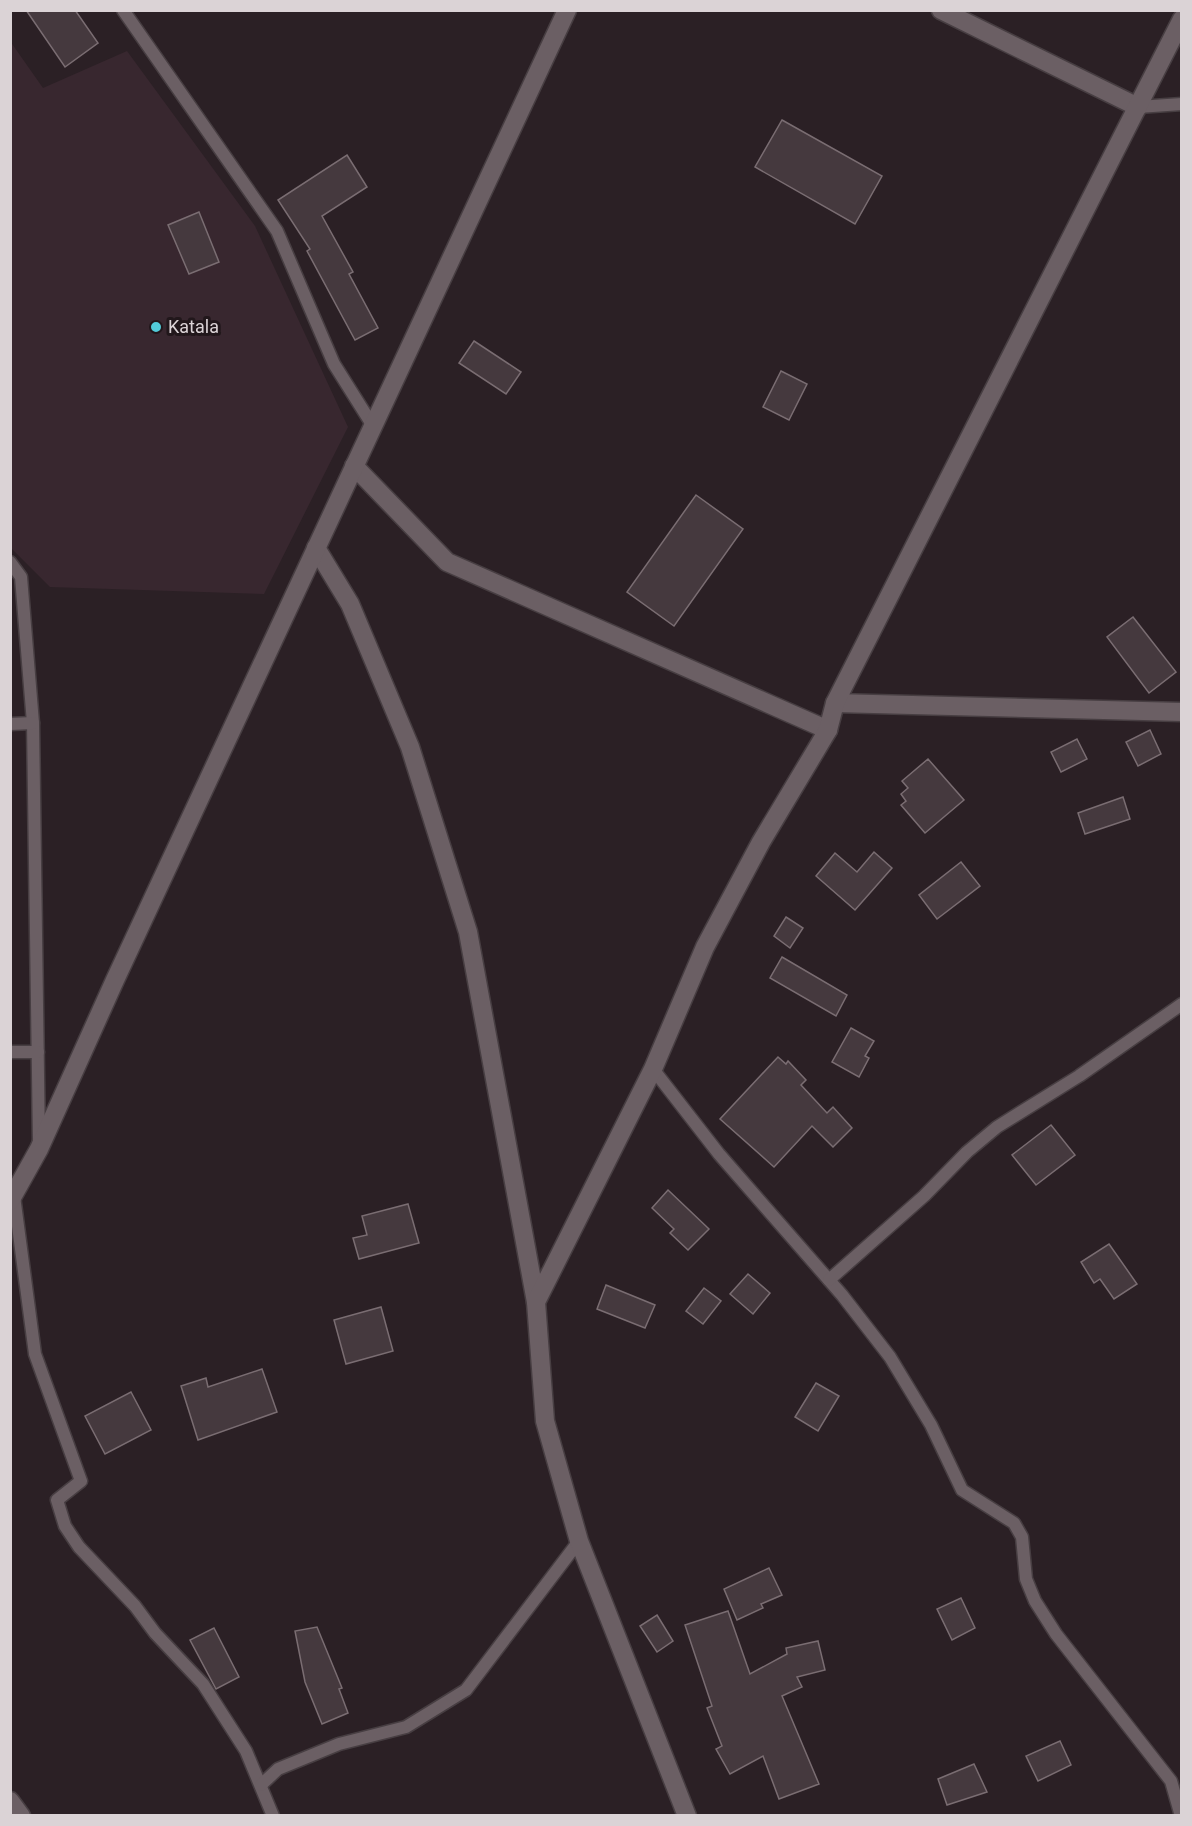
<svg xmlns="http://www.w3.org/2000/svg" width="1192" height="1826" font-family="Roboto,sans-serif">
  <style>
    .built { fill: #38272f }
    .building { fill: #45393e; stroke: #7a6d72; stroke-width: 1.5 }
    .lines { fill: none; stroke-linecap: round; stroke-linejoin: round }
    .lane-casing { stroke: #473e42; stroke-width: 15 }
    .street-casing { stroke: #473e42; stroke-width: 21 }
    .lane { stroke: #6b5f64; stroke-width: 12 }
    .street { stroke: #6b5f64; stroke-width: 18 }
    .poi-dot { fill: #52cbd9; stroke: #21171b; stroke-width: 2 }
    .labels { text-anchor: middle; stroke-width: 6; stroke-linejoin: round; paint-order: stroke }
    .poi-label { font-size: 18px; fill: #dbd3d6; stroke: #21171b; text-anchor: start }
  </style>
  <rect width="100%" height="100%" fill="#2b2025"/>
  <!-- built -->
  <path class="built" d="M 10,41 L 43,88 L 127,51 L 255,226 L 348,427 L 264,594 L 50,587 L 11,548 Z"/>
  <!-- building -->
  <g class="building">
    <path d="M 26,10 L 75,10 L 98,43 L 65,67 Z"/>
    <path d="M 782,120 L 882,176 L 855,224 L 755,167 Z"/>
    <path d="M 347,155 L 367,187 L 322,216 L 353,272 L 349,274 L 378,328 L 355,340 L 307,251 L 310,249 L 278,200 Z"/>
    <path d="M 199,212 L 219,262 L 189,274 L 168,225 Z"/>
    <path d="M 474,341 L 521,372 L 506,394 L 459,363 Z"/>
    <path d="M 781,371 L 807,384 L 789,420 L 763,407 Z"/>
    <path d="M 696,495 L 743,529 L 674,626 L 627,592 Z"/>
    <path d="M 1133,617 L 1176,672 L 1149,693 L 1107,637 Z"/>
    <path d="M 1150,730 L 1161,754 L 1138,766 L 1126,742 Z"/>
    <path d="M 1077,739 L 1087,759 L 1061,772 L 1051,752 Z"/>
    <path d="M 928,759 L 964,800 L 925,833 L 901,805 L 906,801 L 901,794 L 908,788 L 902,781 Z"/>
    <path d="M 1123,797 L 1130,819 L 1085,834 L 1078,813 Z"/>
    <path d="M 874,852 L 892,868 L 855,910 L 816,876 L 835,853 L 857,872 Z"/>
    <path d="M 961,862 L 980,886 L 937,919 L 919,895 Z"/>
    <path d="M 786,917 L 803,928 L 790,948 L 774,936 Z"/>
    <path d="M 782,957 L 847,995 L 836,1016 L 770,978 Z"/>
    <path d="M 851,1028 L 874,1041 L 865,1056 L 869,1058 L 859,1077 L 832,1062 Z"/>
    <path d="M 778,1057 L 786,1064 L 788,1061 L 806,1080 L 801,1085 L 827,1113 L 833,1107 L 852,1128 L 833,1147 L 812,1126 L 774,1167 L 720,1119 Z"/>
    <path d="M 1051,1125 L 1075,1155 L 1036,1185 L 1012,1155 Z"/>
    <path d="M 668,1190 L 709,1229 L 688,1250 L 670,1233 L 674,1229 L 652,1208 Z"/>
    <path d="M 408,1204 L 419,1243 L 359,1259 L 353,1238 L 367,1235 L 362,1216 Z"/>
    <path d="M 1109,1244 L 1137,1284 L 1114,1299 L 1100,1279 L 1094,1283 L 1081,1262 Z"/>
    <path d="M 748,1274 L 770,1293 L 753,1314 L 730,1294 Z"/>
    <path d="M 606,1285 L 655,1305 L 645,1328 L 597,1309 Z"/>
    <path d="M 704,1288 L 721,1301 L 703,1324 L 686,1311 Z"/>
    <path d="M 381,1307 L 393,1351 L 346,1364 L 334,1320 Z"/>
    <path d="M 262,1369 L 277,1412 L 198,1440 L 181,1386 L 206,1378 L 208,1387 Z"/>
    <path d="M 816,1383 L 839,1396 L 818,1431 L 795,1417 Z"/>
    <path d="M 131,1392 L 151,1430 L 105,1454 L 85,1416 Z"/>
    <path d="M 769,1568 L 782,1595 L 761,1604 L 763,1608 L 737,1620 L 724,1589 Z"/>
    <path d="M 961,1598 L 975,1628 L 952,1640 L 937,1609 Z"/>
    <path d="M 728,1611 L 750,1674 L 787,1654 L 786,1648 L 818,1641 L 825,1670 L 797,1677 L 802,1687 L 782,1696 L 819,1784 L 779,1799 L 763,1756 L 730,1774 L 716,1749 L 722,1746 L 707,1708 L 712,1706 L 685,1625 Z"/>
    <path d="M 657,1615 L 673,1641 L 657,1652 L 640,1626 Z"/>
    <path d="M 317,1627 L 342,1688 L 339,1689 L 348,1713 L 322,1724 L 305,1682 L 295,1631 Z"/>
    <path d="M 214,1628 L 239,1677 L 216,1689 L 190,1640 Z"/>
    <path d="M 1060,1741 L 1071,1765 L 1038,1781 L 1026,1756 Z"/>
    <path d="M 974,1764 L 987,1792 L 947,1805 L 938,1779 Z"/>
  </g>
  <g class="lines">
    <!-- lane casing -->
    <g class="lane-casing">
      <g id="lane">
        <path d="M 123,10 L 277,231 L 334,364 L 373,426"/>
        <path d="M 1138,107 L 1182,104"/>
        <path d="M 10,562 L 21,577 L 33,723 L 39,1144"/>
        <path d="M 10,724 L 33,723"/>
        <path d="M 10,1052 L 38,1052"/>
        <path d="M 653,1069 L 719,1154 L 842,1295 L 890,1357 L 931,1425 L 962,1490 L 1014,1523 L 1022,1537 L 1026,1579 L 1035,1601 L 1056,1634 L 1171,1781 L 1181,1816"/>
        <path d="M 14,1196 L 35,1354 L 81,1481 L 57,1500 L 65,1526 L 79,1547 L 135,1606 L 155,1633 L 203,1684 L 246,1751 L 273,1816"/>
        <path d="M 829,1280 L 924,1196 L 967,1152 L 997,1127 L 1079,1076 L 1182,1004"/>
        <path d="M 261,1785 L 278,1769 L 339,1744 L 406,1727 L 466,1690 L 579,1541"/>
      </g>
    </g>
    <!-- street casing -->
    <g class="street-casing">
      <g id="street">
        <path d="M 941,10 L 1138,107"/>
        <path d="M 354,466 L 447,562 L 828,730"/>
        <path d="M 316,548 L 350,604 L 410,747 L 468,932 L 536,1302"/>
        <path d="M 835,703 L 1182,712"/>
        <path d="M 10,1201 L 39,1149 L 115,980 L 567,10"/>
        <path d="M 10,1801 L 21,1816"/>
        <path d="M 687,1816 L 579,1541 L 545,1421 L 536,1302 L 653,1069 L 705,947 L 761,842 L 828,730 L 835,703 L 1182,19"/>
      </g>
    </g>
    <!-- lane -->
    <use href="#lane" class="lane"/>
    <!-- street -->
    <use href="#street" class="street"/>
  </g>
  <!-- markers -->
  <circle class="poi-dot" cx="156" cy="327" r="6"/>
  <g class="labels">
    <!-- poi labels -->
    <g class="poi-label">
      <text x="168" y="333">Katala</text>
    </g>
  </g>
  <!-- border -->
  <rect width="1192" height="1826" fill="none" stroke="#dbd3d6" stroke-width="24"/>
</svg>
